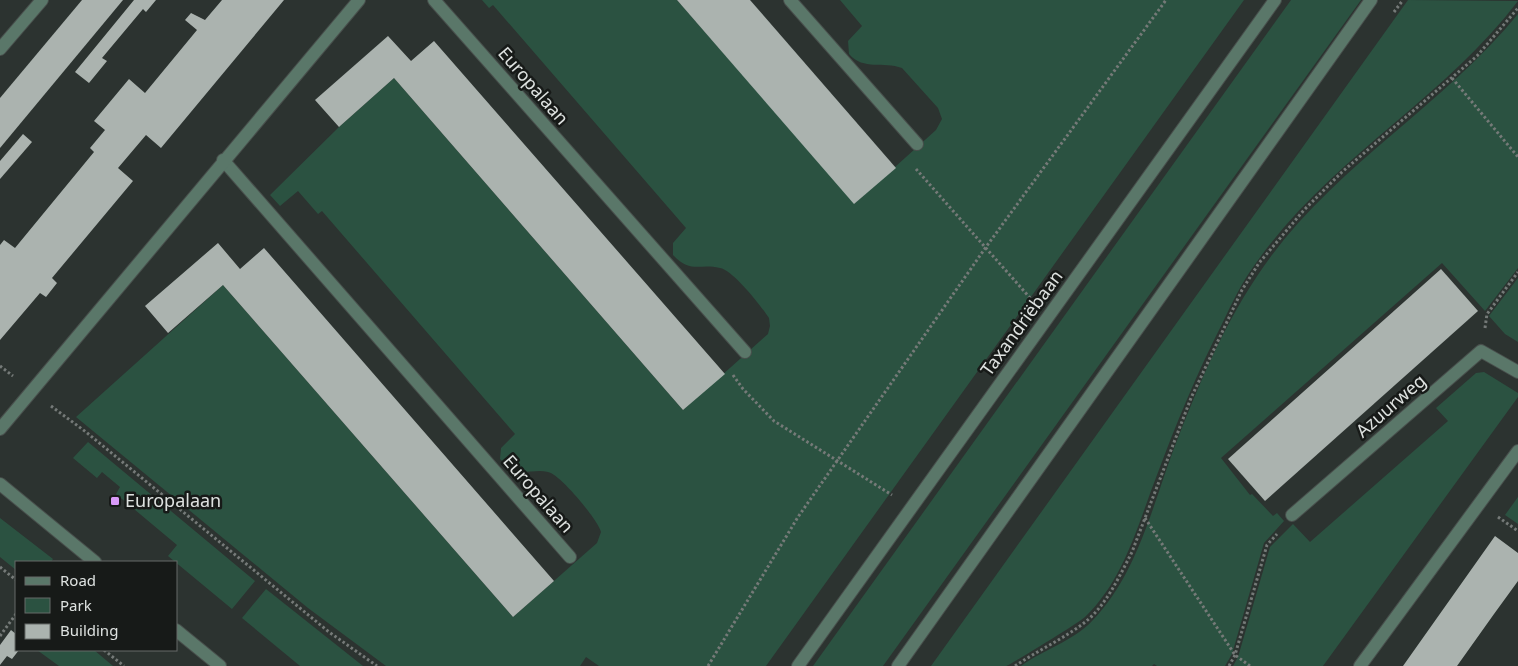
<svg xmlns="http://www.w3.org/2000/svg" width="1518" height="666" font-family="'Noto Sans',sans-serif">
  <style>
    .green { fill: #2b5241 }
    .building { fill: #abb3af }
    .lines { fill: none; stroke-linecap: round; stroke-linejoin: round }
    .minor-casing { stroke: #484f4c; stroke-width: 14 }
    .path { stroke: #757a78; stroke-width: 3; stroke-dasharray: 2.5 2.5; stroke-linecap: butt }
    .minor { stroke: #5a7769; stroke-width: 12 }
    .poi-dot { fill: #d89af8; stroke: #171a18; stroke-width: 2 }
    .labels { text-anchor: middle; stroke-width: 5; stroke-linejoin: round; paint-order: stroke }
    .street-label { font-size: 18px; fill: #dee2e0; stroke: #171a18 }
    .poi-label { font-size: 18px; fill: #dee2e0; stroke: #171a18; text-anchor: start }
  </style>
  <rect width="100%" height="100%" fill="#2c3330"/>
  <!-- green -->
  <g class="green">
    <path d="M 482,0 L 677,0 L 855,203 L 936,130 L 942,119 L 938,108 L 902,68 C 883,61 864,71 849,54 L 848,41 L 862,26 L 840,0 L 1244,0 L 766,666 L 599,666 L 586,657 L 580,666 L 386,666 L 308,608 L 76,417 L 223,285 L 513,617 L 597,543 L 601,532 C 598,520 560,474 548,472 C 537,469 525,474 513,471 L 500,459 L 501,448 L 515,434 L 322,211 L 318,214 L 298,191 L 280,206 L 270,195 L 339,127 L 394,78 L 683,410 L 768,334 L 770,326 L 769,318 C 761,306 733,270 720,268 C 699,263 691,274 673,255 L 673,243 L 686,228 L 493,5 L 489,8 Z"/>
    <path d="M 1291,0 L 1361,0 L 883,666 L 813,666 Z"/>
    <path d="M 1408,0 L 1518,1 C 1442,101 1330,158 1256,263 C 1242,282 1232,303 1222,324 C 1197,373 1176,424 1157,475 C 1138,524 1124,580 1085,617 C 1080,622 1010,665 1006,666 C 989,666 950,666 931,666 Z"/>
    <path d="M 1518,14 L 1518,268 L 1485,311 L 1442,263 L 1221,458 L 1250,495 L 1252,494 L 1273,516 L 1277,513 L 1284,521 L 1264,543 L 1232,654 L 1225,666 L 1157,666 L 1154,664 L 1152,666 L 1021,666 C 1043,650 1073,641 1092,621 C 1136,576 1152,508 1173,451 C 1197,388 1225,321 1264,266 C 1334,166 1442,107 1518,14 Z"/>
    <path d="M 1518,278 L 1518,342 L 1505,334 L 1489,316 Z"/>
    <path d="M 1484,372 L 1518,393 L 1518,397 L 1323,666 L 1233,666 L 1238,657 L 1270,547 L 1293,524 L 1310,542 L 1448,421 L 1436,408 L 1476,373 Z"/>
    <path d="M 88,442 L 255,581 L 232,609 L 168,556 L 177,545 L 116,494 L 120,487 L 102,472 L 97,478 L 73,458 Z"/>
    <path d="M 1518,497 L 1518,524 L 1505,515 Z"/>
    <path d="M 0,518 L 53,559 L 51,562 L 16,562 L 16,570 L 0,557 Z"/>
    <path d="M 266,589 L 363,666 L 300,666 L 242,618 Z"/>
    <path d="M 37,650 L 94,650 L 113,666 L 59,666 Z"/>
  </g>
  <!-- building -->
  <g class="building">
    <path d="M 82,0 L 123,0 L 0,148 L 0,98 Z"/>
    <path d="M 134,0 L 156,0 L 146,12 L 143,9 L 102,58 L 107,61 L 89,83 L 75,72 Z"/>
    <path d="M 222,0 L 284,0 L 161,148 L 146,135 L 118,168 L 133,181 L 52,278 L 57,283 L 46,297 L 40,293 L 0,340 L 0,245 L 4,240 L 15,248 L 94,152 L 90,148 L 105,130 L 94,121 L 129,79 L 145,93 L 197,30 L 185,20 L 191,13 L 205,20 Z"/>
    <path d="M 677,0 L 750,0 L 896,168 L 854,204 Z"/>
    <path d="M 388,36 L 411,61 L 434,41 L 725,374 L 683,410 L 394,78 L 339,127 L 315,100 Z"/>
    <path d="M 23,134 L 32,142 L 0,179 L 0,161 Z"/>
    <path d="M 218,243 L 240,269 L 264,248 L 554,581 L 513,617 L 223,285 L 168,333 L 145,306 Z"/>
    <path d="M 1441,269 L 1478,311 L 1265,501 L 1228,459 Z"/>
    <path d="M 1495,536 L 1518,553 L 1518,581 L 1494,614 L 1457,666 L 1403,666 Z"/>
    <path d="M 11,630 L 16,634 L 16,650 L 19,650 L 12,659 L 7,656 L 0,665 L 0,645 Z"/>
  </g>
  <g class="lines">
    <!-- minor casing -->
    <g class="minor-casing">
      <g id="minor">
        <path d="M 434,0 L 745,352"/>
        <path d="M 790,0 L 917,144"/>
        <path d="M 0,49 L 42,0"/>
        <path d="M 223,160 L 570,557"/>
        <path d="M 0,429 L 359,0"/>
        <path d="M 0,484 L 95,562"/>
        <path d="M 1292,515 L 1481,351 L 1518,372"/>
        <path d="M 176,630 L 220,666"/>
        <path d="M 798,666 L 1275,0"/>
        <path d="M 898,666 L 1371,0"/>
        <path d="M 1360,666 L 1518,451"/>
      </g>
    </g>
    <!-- path -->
    <g class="path">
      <path d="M 1394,12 L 1403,0"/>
      <path d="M 1452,78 L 1518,157"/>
      <path d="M 916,169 L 1031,299"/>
      <path d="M 1485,328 L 1487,314 L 1518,272"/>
      <path d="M 0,366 L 13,376"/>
      <path d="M 733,375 L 743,389 L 774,421 L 892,495"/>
      <path d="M 51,406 L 86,432 L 329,632 L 377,666"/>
      <path d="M 1498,517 L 1518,531"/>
      <path d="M 1145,518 L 1235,655 L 1250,666"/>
      <path d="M 0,567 L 16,580"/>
      <path d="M 0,636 L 16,614"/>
      <path d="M 104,650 L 124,666"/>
      <path d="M 708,666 L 798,517 L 986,247 L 1166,0"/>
      <path d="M 1015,666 C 1037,651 1063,639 1084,623 C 1106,606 1119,577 1132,552 L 1191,398 L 1242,290 L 1259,263 L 1304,210 L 1342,172 L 1477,56 L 1518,8"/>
      <path d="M 1229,666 L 1235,655 L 1267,545 L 1277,534"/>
    </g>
    <!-- minor -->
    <use href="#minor" class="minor"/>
  </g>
  <!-- markers -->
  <rect class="poi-dot" x="110" y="496" width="10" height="10" rx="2.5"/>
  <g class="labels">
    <!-- street labels -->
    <g class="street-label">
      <text transform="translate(533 86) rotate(49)" y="6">Europalaan</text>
      <text transform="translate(1022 323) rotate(-54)" y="6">Taxandriëbaan</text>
      <text transform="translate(1391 406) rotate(-41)" y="6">Azuurweg</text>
      <text transform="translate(538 494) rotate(49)" y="6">Europalaan</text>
    </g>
    <!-- poi labels -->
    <g class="poi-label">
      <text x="125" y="507">Europalaan</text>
    </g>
  </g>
  <!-- legend -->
  <rect x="15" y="561" width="162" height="90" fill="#171a18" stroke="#676a68"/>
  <rect x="25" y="577" width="25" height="8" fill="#5a7769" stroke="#676a68"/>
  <text x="60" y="586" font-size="15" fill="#dee2e0">Road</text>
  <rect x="25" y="598" width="25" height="15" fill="#2b5241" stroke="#676a68"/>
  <text x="60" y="611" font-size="15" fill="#dee2e0">Park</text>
  <rect x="25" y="624" width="25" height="15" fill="#abb3af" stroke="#676a68"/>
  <text x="60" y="636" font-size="15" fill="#dee2e0">Building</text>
</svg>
